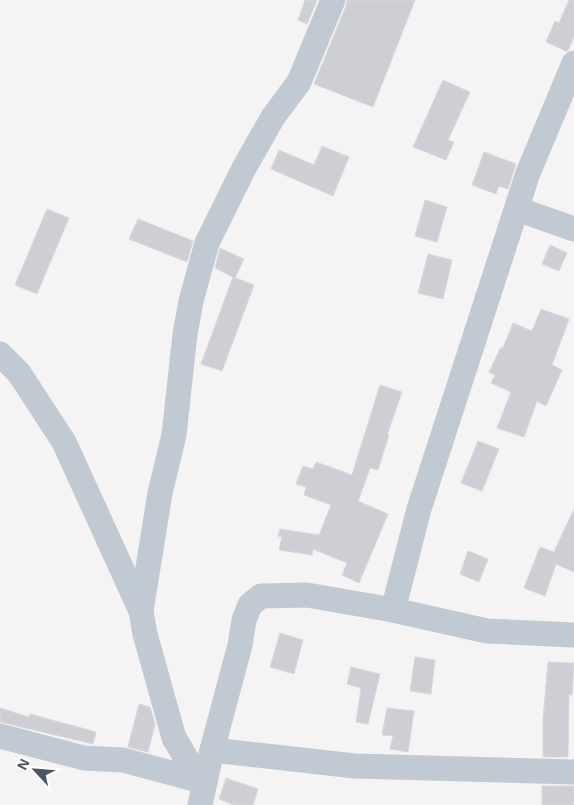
<svg xmlns="http://www.w3.org/2000/svg" width="574" height="805" font-family="Arial,sans-serif">
  <style>
    .building { fill: #cdcfd5; stroke: #d7d9de }
    .lines { fill: none; stroke-linecap: round; stroke-linejoin: round }
    .minor { stroke: #c1cad2; stroke-width: 25 }
  </style>
  <rect width="100%" height="100%" fill="#f5f3f3"/>
  <!-- building -->
  <g class="building">
    <path d="M 305,0 L 317,0 L 307,24 L 298,20 Z"/>
    <path d="M 347,0 L 415,0 L 373,107 L 314,84 L 346,6 Z"/>
    <path d="M 569,0 L 574,0 L 574,36 L 568,51 L 566,51 L 546,42 L 555,21 L 559,23 Z"/>
    <path d="M 443,80 L 470,92 L 448,140 L 454,142 L 446,160 L 413,147 Z"/>
    <path d="M 322,146 L 349,157 L 333,196 L 271,169 L 279,150 L 314,165 Z"/>
    <path d="M 484,152 L 516,164 L 508,189 L 499,186 L 496,194 L 472,185 Z"/>
    <path d="M 425,200 L 447,207 L 437,242 L 415,236 Z"/>
    <path d="M 47,209 L 69,218 L 37,294 L 15,285 Z"/>
    <path d="M 138,219 L 193,241 L 187,262 L 129,239 Z"/>
    <path d="M 550,245 L 567,253 L 559,271 L 542,264 Z"/>
    <path d="M 220,248 L 244,259 L 235,278 L 215,268 Z"/>
    <path d="M 428,254 L 452,260 L 443,299 L 418,293 Z"/>
    <path d="M 233,277 L 254,285 L 222,371 L 201,364 Z"/>
    <path d="M 541,309 L 569,319 L 552,365 L 562,370 L 546,406 L 537,401 L 524,437 L 497,428 L 511,392 L 491,383 L 495,375 L 489,372 L 501,347 L 503,348 L 513,323 L 532,331 Z"/>
    <path d="M 380,385 L 402,392 L 387,435 L 389,435 L 378,470 L 370,468 L 358,501 L 388,514 L 359,583 L 342,575 L 347,563 L 313,549 L 312,555 L 279,550 L 282,537 L 278,536 L 280,529 L 319,535 L 331,505 L 304,495 L 306,487 L 296,484 L 303,466 L 313,469 L 316,462 L 352,475 Z"/>
    <path d="M 478,441 L 499,449 L 482,491 L 461,483 Z"/>
    <path d="M 574,509 L 574,572 L 556,564 L 545,596 L 524,588 L 540,547 L 554,552 Z"/>
    <path d="M 468,551 L 488,559 L 479,582 L 460,574 Z"/>
    <path d="M 280,633 L 303,640 L 294,674 L 270,667 Z"/>
    <path d="M 415,657 L 435,660 L 431,694 L 410,691 Z"/>
    <path d="M 548,662 L 574,663 L 572,695 L 569,695 L 568,757 L 543,757 L 543,720 Z"/>
    <path d="M 351,667 L 380,674 L 368,724 L 356,722 L 361,688 L 347,684 Z"/>
    <path d="M 139,704 L 150,707 L 155,724 L 148,752 L 128,747 Z"/>
    <path d="M 0,708 L 29,717 L 30,714 L 96,732 L 93,744 L 0,722 Z"/>
    <path d="M 387,708 L 414,711 L 408,752 L 390,749 L 393,736 L 382,735 Z"/>
    <path d="M 226,778 L 258,789 L 253,805 L 234,805 L 219,799 Z"/>
    <rect x="542" y="786" width="32" height="19"/>
  </g>
  <g class="lines">
    <!-- minor -->
    <g class="minor">
      <path d="M 517,209 L 574,229"/>
      <path d="M 0,354 L 19,373 L 64,442 L 141,611 L 145,634 L 174,738 L 191,766 L 205,782"/>
      <path d="M 393,610 L 419,509 L 528,173 L 574,63"/>
      <path d="M 141,611 L 160,493 L 174,435 L 185,334 L 191,301 L 207,243 L 244,168 L 273,117 L 299,82 L 333,0"/>
      <path d="M 0,736 L 84,758 L 123,760 L 205,782"/>
      <path d="M 212,750 L 355,766 L 574,772"/>
      <path d="M 200,805 L 212,750 L 240,645 L 244,620 L 250,605 L 261,596 L 307,595 L 393,610 L 487,631 L 574,635"/>
    </g>
  </g>
  <!-- north arrow -->
  <g transform="translate(35 770) rotate(296)" stroke="#ffffff" stroke-width="4" paint-order="stroke">
  <path d="M0-4L9 19L0 12L-9 19Z" fill="#4a5661"/>
  <text y="-8" font-size="14" font-weight="bold" text-anchor="middle" fill="#4a5661">N</text>
  </g>
</svg>
